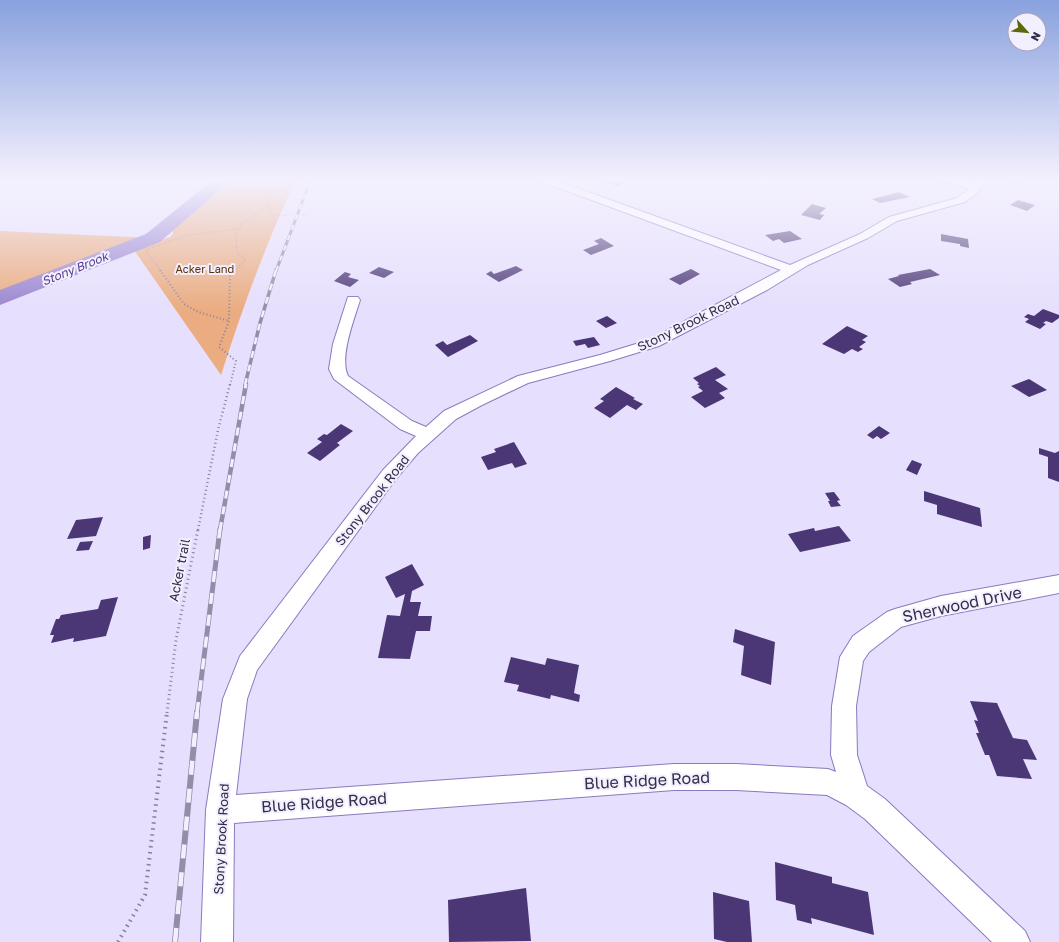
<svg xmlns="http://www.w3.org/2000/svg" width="1059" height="942" font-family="'Golos Text',sans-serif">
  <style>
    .green { fill: #eaac80 }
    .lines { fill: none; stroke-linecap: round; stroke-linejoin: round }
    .river { fill: #9a85cf; fill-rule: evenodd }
    .building { fill: #4c3776 }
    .minor-casing { stroke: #8d79be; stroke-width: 2 }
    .path-far4 { stroke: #89809e; stroke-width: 1.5; stroke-dasharray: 0.5 2; stroke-linecap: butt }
    .path-far3 { stroke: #89809e; stroke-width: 2; stroke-dasharray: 1 2.5; stroke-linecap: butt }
    .path-far2 { stroke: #89809e; stroke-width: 2.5; stroke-dasharray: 1 3; stroke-linecap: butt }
    .path-far1 { stroke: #89809e; stroke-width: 3; stroke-dasharray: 1 3.5; stroke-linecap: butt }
    .path { stroke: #89809e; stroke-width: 4; stroke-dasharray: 1.5 4.5; stroke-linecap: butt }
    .minor { fill: #fff; fill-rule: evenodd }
    .rail-far4-casing { stroke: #948ca9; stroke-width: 3 }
    .rail-far3-casing { stroke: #948ca9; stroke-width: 3.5 }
    .rail-far2-casing { stroke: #948ca9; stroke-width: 4.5 }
    .rail-far1-casing { stroke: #948ca9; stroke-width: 5 }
    .rail-casing { stroke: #948ca9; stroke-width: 6 }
    .rail-far4 { stroke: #f2effe; stroke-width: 2; stroke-dasharray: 5.5; stroke-linecap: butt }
    .rail-far3 { stroke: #f2effe; stroke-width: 2.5; stroke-dasharray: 7; stroke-linecap: butt }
    .rail-far2 { stroke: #f2effe; stroke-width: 3; stroke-dasharray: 8; stroke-linecap: butt }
    .rail-far1 { stroke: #f2effe; stroke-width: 3.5; stroke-dasharray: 11; stroke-linecap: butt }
    .rail { stroke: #f2effe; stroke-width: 4.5; stroke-dasharray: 14; stroke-linecap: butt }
    .labels { text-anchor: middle; stroke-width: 4; stroke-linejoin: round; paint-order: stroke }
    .far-park-label { font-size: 11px; fill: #5d2f05; stroke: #f2effe }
    .far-water-label { font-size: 12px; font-style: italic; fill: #593a92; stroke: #f2effe }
    .street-label { font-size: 13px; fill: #352c49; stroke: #f2effe }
    .near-street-label { font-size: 16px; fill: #352c49; stroke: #f2effe }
  </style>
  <rect width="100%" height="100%" fill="#e6dffd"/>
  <!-- green -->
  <g class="green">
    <path d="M 231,179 L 296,179 C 266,244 243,306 221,375 L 134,250 L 170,237 L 173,234 L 173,227 Z"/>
    <path d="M 0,231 L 153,238 L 0,298 Z"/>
  </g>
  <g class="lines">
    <!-- river -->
    <path class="river" d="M 214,179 L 232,179 L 160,242 L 0,305 L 0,290 L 146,234 Z"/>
  </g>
  <!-- building -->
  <g class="building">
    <path d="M 595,179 L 618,179 L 626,182 L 617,186 Z"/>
    <path d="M 1009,179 L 1022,179 L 1022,183 L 1009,181 Z"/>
    <path d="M 899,192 L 910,197 L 880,203 L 872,199 Z"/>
    <path d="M 1018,200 L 1035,205 L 1027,211 L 1010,205 Z"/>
    <path d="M 812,204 L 826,208 L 819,214 L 824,215 L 820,220 L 801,215 Z"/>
    <path d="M 790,231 L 802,239 L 784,243 L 779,239 L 773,241 L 765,235 Z"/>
    <path d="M 941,234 L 968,239 L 969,248 L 960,246 L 960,244 L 941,241 Z"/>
    <path d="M 601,238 L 614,246 L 591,255 L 583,250 L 599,244 L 594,241 Z"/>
    <path d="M 516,266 L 523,270 L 499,282 L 486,274 L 491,271 L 494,274 Z"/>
    <path d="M 379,267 L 394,272 L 384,278 L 369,273 Z"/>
    <path d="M 691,269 L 700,274 L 680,285 L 669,279 Z"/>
    <path d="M 930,269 L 940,275 L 910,282 L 912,284 L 900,287 L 888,279 L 899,276 L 898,275 Z"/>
    <path d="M 345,272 L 351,274 L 348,277 L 359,280 L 350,287 L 334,281 Z"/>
    <path d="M 1043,309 L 1059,315 L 1059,318 L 1052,323 L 1046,321 L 1043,323 L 1046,324 L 1040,329 L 1025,322 L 1029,319 L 1024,317 L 1028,314 L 1034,316 Z"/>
    <path d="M 607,316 L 617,323 L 606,328 L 596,321 Z"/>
    <path d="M 847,326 L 868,336 L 862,340 L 866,342 L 859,347 L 863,349 L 858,352 L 852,349 L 844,354 L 822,344 Z"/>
    <path d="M 470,335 L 478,341 L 448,357 L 435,345 L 443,341 L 447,345 Z"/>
    <path d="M 594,337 L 600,345 L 588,348 L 585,344 L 576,346 L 573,341 Z"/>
    <path d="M 716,367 L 726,375 L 715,380 L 728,389 L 719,393 L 725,398 L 705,408 L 691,397 L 703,391 L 698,387 L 700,386 L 697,384 L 699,383 L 693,378 Z"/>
    <path d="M 1029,379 L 1047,390 L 1029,397 L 1011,386 Z"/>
    <path d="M 616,387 L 635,398 L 633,399 L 643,404 L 636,410 L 627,405 L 610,418 L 594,408 L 604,401 L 600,399 Z"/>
    <path d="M 341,424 L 353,431 L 337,443 L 340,445 L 320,461 L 307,453 L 322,442 L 317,439 L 324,434 L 327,435 Z"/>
    <path d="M 879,426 L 890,433 L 881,439 L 877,436 L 873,439 L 867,435 Z"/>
    <path d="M 514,442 L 527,464 L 515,468 L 512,463 L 488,470 L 481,457 L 496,452 L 494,449 Z"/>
    <path d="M 1039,448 L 1055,453 L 1059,451 L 1059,482 L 1048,478 L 1048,457 L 1039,454 Z"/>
    <path d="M 912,460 L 922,464 L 917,475 L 906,470 Z"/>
    <path d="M 924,491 L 980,508 L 982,527 L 937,514 L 937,505 L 924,501 Z"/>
    <path d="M 834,492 L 840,500 L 837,501 L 841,506 L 831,507 L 828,501 L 830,501 L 825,493 Z"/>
    <path d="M 103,517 L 96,536 L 67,539 L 76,520 Z"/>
    <path d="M 839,526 L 851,541 L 800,552 L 788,534 L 814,528 L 815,531 Z"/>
    <path d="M 151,535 L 150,548 L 143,550 L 143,537 Z"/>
    <path d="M 93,541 L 89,550 L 76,551 L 80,542 Z"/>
    <path d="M 412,564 L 424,585 L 412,591 L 410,602 L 421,602 L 418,616 L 432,616 L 430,631 L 416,631 L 410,659 L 378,658 L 387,615 L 400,616 L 405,594 L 396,598 L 385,577 Z"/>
    <path d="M 118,597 L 106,636 L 73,642 L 74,638 L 51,643 L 54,635 L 50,635 L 56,619 L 59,619 L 61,615 L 98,609 L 101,600 Z"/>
    <path d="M 735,629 L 775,642 L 771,685 L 741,675 L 744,646 L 733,642 Z"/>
    <path d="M 511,657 L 545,665 L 547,658 L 579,665 L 574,693 L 580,695 L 579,702 L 551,695 L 550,699 L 517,691 L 519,685 L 504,682 Z"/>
    <path d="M 970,701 L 997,703 L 1013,738 L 1027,740 L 1037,760 L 1023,759 L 1032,779 L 997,776 L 989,755 L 985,755 L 976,733 L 979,733 L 974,720 L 978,721 Z"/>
    <path d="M 775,862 L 832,877 L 832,883 L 868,892 L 874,935 L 811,918 L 812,924 L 797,920 L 795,905 L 776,900 Z"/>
    <path d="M 526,888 L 531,941 L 449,942 L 448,900 Z"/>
    <path d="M 713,892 L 749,901 L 752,942 L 727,942 L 714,939 Z"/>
  </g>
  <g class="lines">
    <!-- minor casing -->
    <g class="minor-casing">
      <path id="minor" d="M 538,179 L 552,179 L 790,265 L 860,234 L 889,217 L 957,198 L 970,188 L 940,181 L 938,179 L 955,179 L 973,183 L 976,179 L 986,179 L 978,192 L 965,202 L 897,221 L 868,238 L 808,265 L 767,290 L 659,346 L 610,361 L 528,383 L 482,405 L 456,419 L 418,453 L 395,480 L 257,670 L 247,699 L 236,795 L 674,764 L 736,764 L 828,769 L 836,772 L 831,755 L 832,706 L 840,657 L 853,636 L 887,612 L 895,609 L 941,596 L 1059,575 L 1059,593 L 941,616 L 901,627 L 869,652 L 863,661 L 856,706 L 857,755 L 867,786 L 885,799 L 1025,931 L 1030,942 L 992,942 L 865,819 L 846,805 L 827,795 L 736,790 L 674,790 L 234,823 L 233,942 L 201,942 L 206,810 L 223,699 L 240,656 L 383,470 L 416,436 L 400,429 L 334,379 L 329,369 L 333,344 L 348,297 L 358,297 L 360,300 C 354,320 339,357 348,376 L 412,421 L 426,427 L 444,411 L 518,376 L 600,355 L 649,340 L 781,270 L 540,181 Z"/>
    </g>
    <!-- path-far4 -->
    <g class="path-far4">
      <path d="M 267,207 L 272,216 L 289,215"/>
      <path d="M 303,215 L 307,215"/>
      <path d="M 161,271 L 146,251 L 147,249 L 189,235 L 238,229"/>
      <path d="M 234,271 L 246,260 L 238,254 L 235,235 L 244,221 L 267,207 L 269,186 L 276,179"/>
    </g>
    <!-- path-far3 -->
    <g class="path-far3">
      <path d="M 160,270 L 184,304 L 198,312 L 229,321"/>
      <path d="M 230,385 L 236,361 L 219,347 L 229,321 L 230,274 L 235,270"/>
    </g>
    <!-- path-far2 -->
    <path class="path-far2" d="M 198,530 L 218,430 L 230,384"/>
    <!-- path-far1 -->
    <path class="path-far1" d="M 167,713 L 176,640 L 198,529"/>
    <!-- path -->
    <path class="path" d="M 118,942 L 145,895 L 167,712"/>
    <!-- minor -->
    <use href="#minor" class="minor"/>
    <!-- rail-far4 casing -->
    <g class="rail-far4-casing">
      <path id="rail-far4" d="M 276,271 L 311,179"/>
    </g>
    <!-- rail-far3 casing -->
    <g class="rail-far3-casing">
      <path id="rail-far3" d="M 245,385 L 260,323 L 276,270"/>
    </g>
    <!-- rail-far2 casing -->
    <g class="rail-far2-casing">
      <path id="rail-far2" d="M 220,530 L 246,384"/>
    </g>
    <!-- rail-far1 casing -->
    <g class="rail-far1-casing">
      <path id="rail-far1" d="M 197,713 L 220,529"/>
    </g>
    <!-- rail casing -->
    <g class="rail-casing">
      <path id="rail" d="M 175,942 L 197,712"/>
    </g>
    <!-- rail-far4 -->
    <use href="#rail-far4" class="rail-far4"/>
    <!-- rail-far3 -->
    <use href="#rail-far3" class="rail-far3"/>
    <!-- rail-far2 -->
    <use href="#rail-far2" class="rail-far2"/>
    <!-- rail-far1 -->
    <use href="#rail-far1" class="rail-far1"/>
    <!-- rail -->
    <use href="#rail" class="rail"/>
  </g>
  <!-- sky -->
  <linearGradient id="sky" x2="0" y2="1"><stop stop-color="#89a1de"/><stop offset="0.58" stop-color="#f4f1fe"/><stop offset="1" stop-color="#f4f1fe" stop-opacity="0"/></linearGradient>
  <rect width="1059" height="311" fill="url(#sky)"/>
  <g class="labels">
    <!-- far-park labels -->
    <g class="far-park-label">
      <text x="205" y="273">Acker Land</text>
    </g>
    <!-- far-water labels -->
    <g class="far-water-label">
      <text transform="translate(75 269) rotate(-22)" y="4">Stony Brook</text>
    </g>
    <!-- street labels -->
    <g class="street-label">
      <text transform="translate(688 323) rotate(-26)" y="5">Stony Brook Road</text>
      <text transform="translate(372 500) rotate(-52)" y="5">Stony Brook Road</text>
      <text transform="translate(179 570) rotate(-79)" y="5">Acker trail</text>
      <text transform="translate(221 839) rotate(-87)" y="5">Stony Brook Road</text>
    </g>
    <!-- near-street labels -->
    <g class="near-street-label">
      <text transform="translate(962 604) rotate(-12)" y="6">Sherwood Drive</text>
      <text transform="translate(647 780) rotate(-3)" y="6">Blue Ridge Road</text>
      <text transform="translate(324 802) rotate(-4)" y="6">Blue Ridge Road</text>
    </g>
  </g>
  <!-- north arrow -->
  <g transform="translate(1027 32) rotate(117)"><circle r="19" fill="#f2effe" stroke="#a6a1b6"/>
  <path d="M0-3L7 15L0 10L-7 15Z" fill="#5d670b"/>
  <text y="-6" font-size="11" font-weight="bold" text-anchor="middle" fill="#352c49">N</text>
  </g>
</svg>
